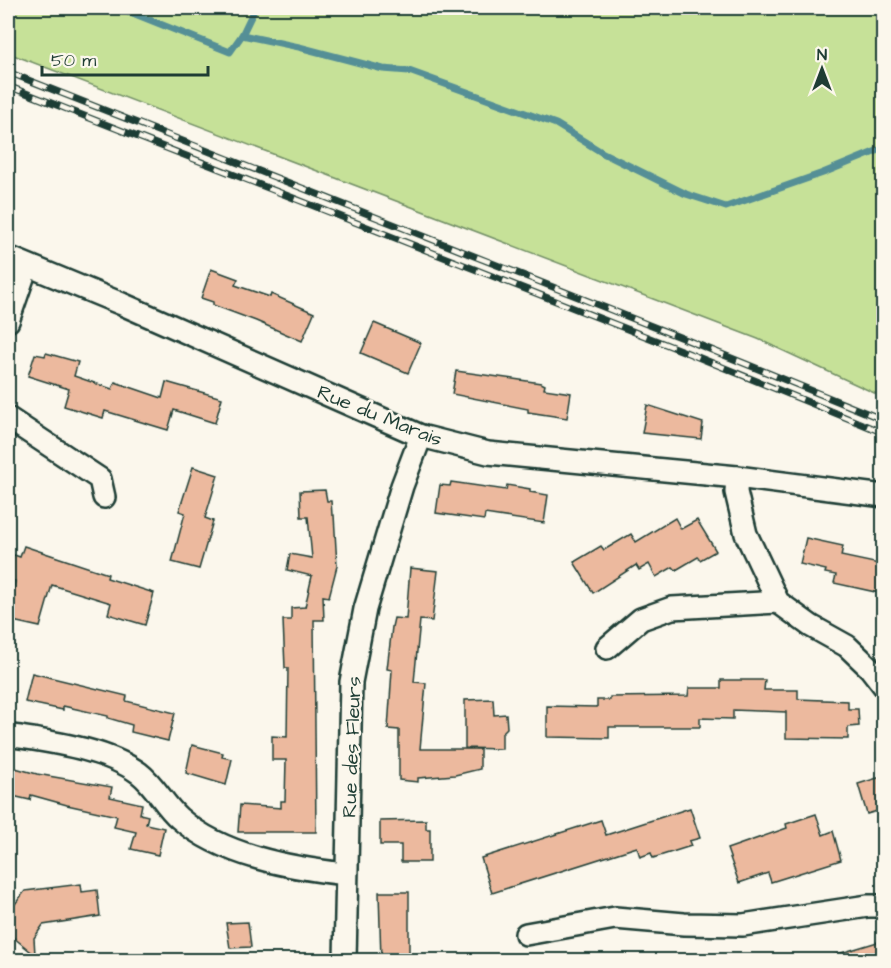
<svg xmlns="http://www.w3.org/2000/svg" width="891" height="968" font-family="'Architects Daughter',sans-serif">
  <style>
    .green { fill: #c6e198; stroke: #728f66; stroke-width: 1.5 }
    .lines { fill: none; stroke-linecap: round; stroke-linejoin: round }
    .stream { stroke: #548f96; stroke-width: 7 }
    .building { fill: #ecb99e; stroke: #1f3d34; stroke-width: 1.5 }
    .street-casing { stroke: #1f3d34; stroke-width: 26 }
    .street { stroke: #fbf7ec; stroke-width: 21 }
    .rail-casing { stroke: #1f3d34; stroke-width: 7 }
    .rail { stroke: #fbf7ec; stroke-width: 4.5; stroke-dasharray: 14; stroke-linecap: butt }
    .labels { text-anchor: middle; stroke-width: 5; stroke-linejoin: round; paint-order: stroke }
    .street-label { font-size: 20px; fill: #1f3d34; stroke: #fbf7ec }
  </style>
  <rect width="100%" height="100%" fill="#fbf7ec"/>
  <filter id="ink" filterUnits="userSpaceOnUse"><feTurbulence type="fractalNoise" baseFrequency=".0167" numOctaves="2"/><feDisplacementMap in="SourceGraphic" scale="12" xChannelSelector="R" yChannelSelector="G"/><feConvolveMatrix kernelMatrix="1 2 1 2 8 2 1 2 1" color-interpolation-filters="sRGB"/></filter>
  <g filter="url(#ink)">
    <!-- green -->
    <path class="green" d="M 8,8 L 883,8 L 883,397 L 758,339 L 8,53 Z"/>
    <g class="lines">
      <!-- stream -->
      <g class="stream">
        <path d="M 120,8 L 230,52 L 242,35 L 299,47 L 383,69 L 409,71 L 556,124 L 603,153 L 686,194 L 726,207 L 823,173 L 884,148"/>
        <path d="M 242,35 L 255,8"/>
      </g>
    </g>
    <!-- building -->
    <g class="building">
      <path d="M 211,269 L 238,279 L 235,285 L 270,297 L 271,294 L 314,313 L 302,341 L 256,321 L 213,305 L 213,302 L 201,298 Z"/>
      <path d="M 374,323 L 421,343 L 408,373 L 361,353 Z"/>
      <path d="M 46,353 L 78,362 L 74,376 L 112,389 L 115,382 L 162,398 L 166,382 L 222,398 L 215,423 L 174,410 L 168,430 L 105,411 L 103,418 L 64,406 L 69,389 L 28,376 L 35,354 L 45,356 Z"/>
      <path d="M 456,371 L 541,383 L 545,385 L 544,389 L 571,393 L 567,418 L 528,412 L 528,409 L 452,394 Z"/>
      <path d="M 647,405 L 703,423 L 701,439 L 642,433 Z"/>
      <path d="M 193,467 L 218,475 L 205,518 L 213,521 L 199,569 L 172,562 L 185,513 L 179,511 Z"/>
      <path d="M 451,482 L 506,490 L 507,485 L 530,489 L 530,492 L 548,495 L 544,523 L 485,514 L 484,520 L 436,513 L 440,485 L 450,486 Z"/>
      <path d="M 325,490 L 327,501 L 331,501 L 332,515 L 334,515 L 337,566 L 329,597 L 323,596 L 324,620 L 314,620 L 316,832 L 238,832 L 240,805 L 281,808 L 281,801 L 285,801 L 286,760 L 272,760 L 272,736 L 287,737 L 288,668 L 285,668 L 283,620 L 291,620 L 291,608 L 305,607 L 312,576 L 287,570 L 290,554 L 312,558 L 308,517 L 301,517 L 300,491 Z"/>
      <path d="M 675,518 L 681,529 L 697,520 L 716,551 L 700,560 L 698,557 L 676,570 L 673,567 L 656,577 L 649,564 L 639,570 L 636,565 L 593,593 L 574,562 L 601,546 L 604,550 L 631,534 L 636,542 Z"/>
      <path d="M 806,538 L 843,546 L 841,556 L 884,565 L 884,577 L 880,593 L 834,583 L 836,575 L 825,573 L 826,570 L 800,564 Z"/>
      <path d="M 24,546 L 108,574 L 107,578 L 154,593 L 145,625 L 108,614 L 111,603 L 52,585 L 40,627 L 8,620 L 15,581 L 8,579 L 8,567 L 11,554 L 20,557 Z"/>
      <path d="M 410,568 L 438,571 L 432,621 L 420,620 L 414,682 L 426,683 L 420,749 L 480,749 L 480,769 L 455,775 L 418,778 L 418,782 L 399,780 L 399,730 L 388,729 L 392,670 L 387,669 L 392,627 L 394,618 L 406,619 Z"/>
      <path d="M 32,673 L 127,696 L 126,701 L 175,713 L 168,741 L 131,732 L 132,725 L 108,718 L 108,716 L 63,706 L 63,710 L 25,702 Z"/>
      <path d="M 721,680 L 765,680 L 764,690 L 798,690 L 798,699 L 848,701 L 848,709 L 858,709 L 859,726 L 848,727 L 848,739 L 786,738 L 786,712 L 733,710 L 733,719 L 700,718 L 700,727 L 609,727 L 609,738 L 547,737 L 547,706 L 597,707 L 597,700 L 610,700 L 610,697 L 688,696 L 689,688 L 721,688 Z"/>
      <path d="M 493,699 L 494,715 L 506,714 L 507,728 L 502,733 L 502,749 L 465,748 L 465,700 Z"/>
      <path d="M 192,745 L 223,753 L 222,757 L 232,759 L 226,785 L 186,773 Z"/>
      <path d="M 8,766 L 37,774 L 112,787 L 110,797 L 142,804 L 140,814 L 148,816 L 146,824 L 164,828 L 158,855 L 131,849 L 136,832 L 114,827 L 117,816 L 67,805 L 31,795 L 30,800 L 8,795 Z"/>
      <path d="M 884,776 L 884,809 L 867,814 L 858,784 Z"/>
      <path d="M 690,808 L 700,838 L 689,841 L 691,846 L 653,858 L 651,853 L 640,857 L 637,847 L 492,893 L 481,858 L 601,820 L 606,835 Z"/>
      <path d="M 816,814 L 823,835 L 833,831 L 841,860 L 771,882 L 768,873 L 739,883 L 727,849 L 787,828 L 786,824 Z"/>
      <path d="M 426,820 L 426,829 L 430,829 L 430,862 L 401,862 L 401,845 L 380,845 L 380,821 Z"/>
      <path d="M 81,884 L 82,892 L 97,890 L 100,916 L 43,925 L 34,938 L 35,955 L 8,933 L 8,913 L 25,891 Z"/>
      <path d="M 379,892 L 409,892 L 409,960 L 381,960 Z"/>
      <path d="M 248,922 L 251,947 L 230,948 L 226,923 Z"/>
      <path d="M 884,940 L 884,960 L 832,960 L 831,956 Z"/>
    </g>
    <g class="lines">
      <!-- street casing -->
      <g class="street-casing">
        <g id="street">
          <path d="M 8,257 L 122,304 L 421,436 L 488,453 L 737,477 L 884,496"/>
          <path d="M 8,321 L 27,266"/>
          <path d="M 8,418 L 100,479 L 104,497"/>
          <path d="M 737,477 L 736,492 L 746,534 L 778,602 L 811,626 L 847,646 L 870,668 L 884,686"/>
          <path d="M 607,648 L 641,619 L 672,608 L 778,602"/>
          <path d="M 8,735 C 49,742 105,748 139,773 C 155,785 164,805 179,818 C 222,856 291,868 346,874"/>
          <path d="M 526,934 L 615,918 L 684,924 L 743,925 L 868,906 L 884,906"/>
          <path d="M 345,960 L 351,682 L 365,609 L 402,486 L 421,436"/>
        </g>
      </g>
      <!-- street -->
      <use href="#street" class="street"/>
      <!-- rail casing -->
      <g class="rail-casing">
        <g id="rail">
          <path d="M 8,72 L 687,340 L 884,420"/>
          <path d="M 8,86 L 683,351 L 884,433"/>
        </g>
      </g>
      <!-- rail -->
      <use href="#rail" class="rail"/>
    </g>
  </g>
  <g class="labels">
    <!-- street labels -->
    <g class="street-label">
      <text transform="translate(380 415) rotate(22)" y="7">Rue du Marais</text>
      <text transform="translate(351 747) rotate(-88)" y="7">Rue des Fleurs</text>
    </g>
  </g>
  <!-- margin -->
  <rect width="891" height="968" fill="none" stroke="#fbf7ec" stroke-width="30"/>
  <rect x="15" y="15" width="861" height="938" fill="none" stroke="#1f3d34" stroke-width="2" filter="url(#ink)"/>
  <!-- north arrow -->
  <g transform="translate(822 69)" stroke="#fbf7ec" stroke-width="4.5" paint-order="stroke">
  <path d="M0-4.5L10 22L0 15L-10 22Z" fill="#1f3d34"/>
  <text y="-9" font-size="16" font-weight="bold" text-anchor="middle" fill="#1f3d34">N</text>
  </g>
  <!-- scale -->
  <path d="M42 66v9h166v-9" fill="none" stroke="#1f3d34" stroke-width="3"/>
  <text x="51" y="66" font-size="18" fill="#1f3d34" stroke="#fbf7ec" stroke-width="4.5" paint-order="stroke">50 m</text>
</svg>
